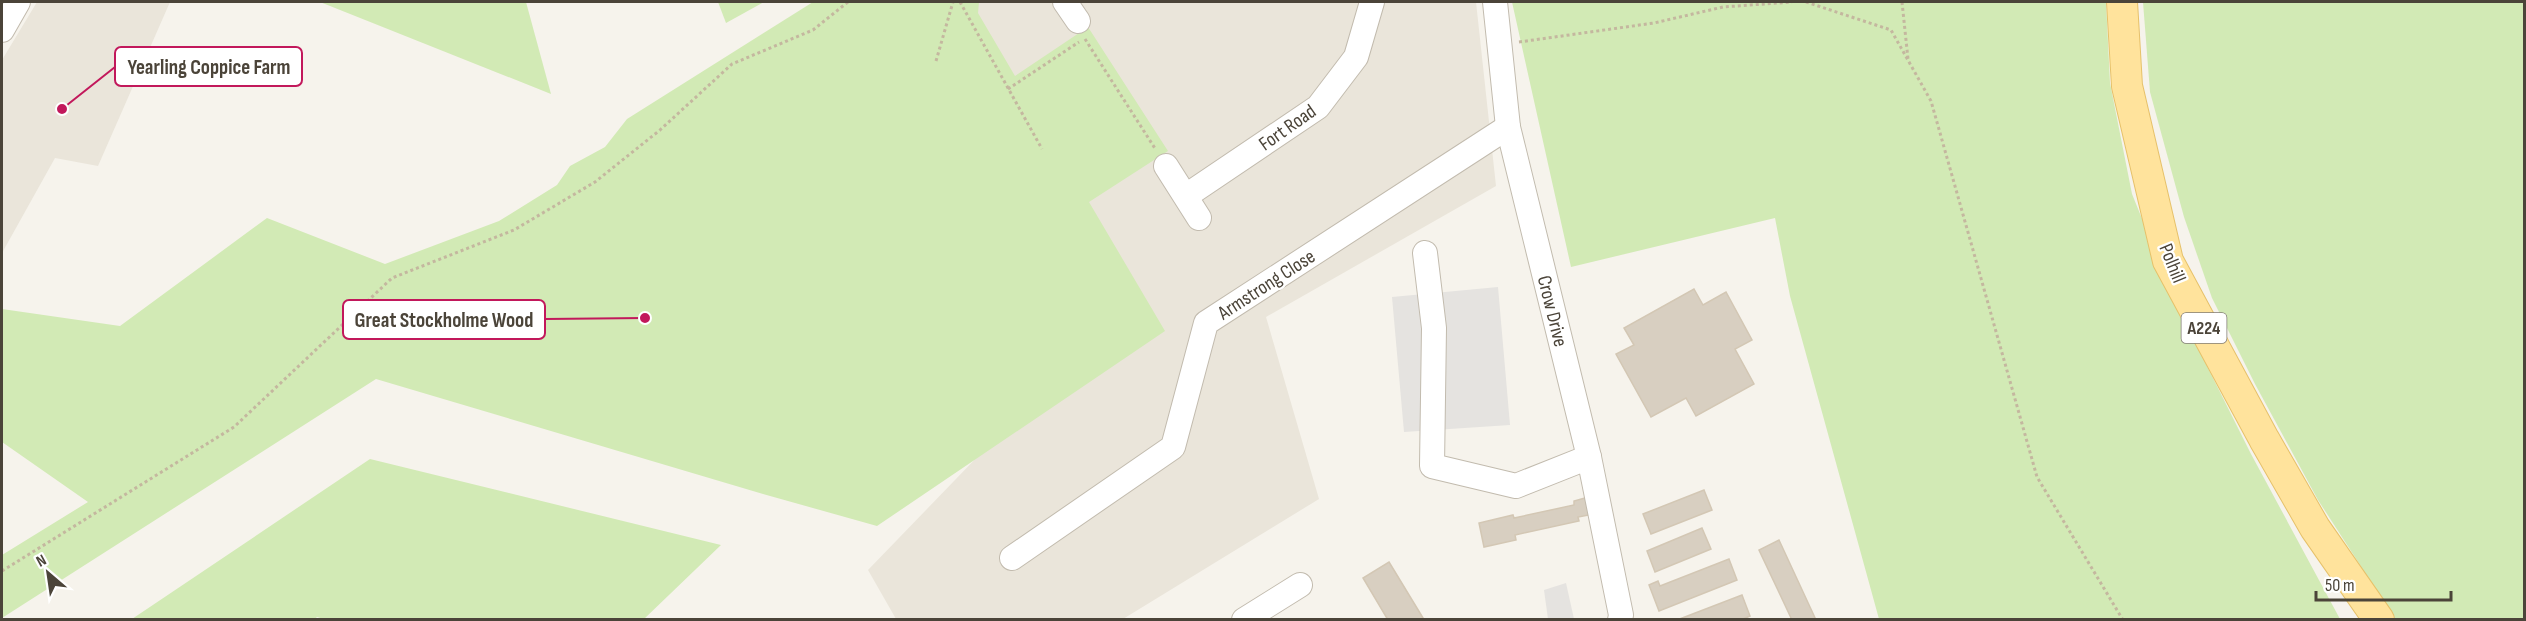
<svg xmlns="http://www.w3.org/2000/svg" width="2526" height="621" font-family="'Sofia Sans Condensed',sans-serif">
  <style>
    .residential { fill: #eae5da }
    .green { fill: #d2eab5 }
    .parking { fill: #e5e3e0 }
    .building { fill: #d8cfc1; stroke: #d3c7b4; stroke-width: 1.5 }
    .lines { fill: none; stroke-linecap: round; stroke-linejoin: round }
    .minor-casing { stroke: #c2bbae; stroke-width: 26 }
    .major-casing { stroke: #e6c16a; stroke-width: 32 }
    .path { stroke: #c4b79f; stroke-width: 3; stroke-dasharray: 3 3; stroke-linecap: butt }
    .minor { stroke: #fff; stroke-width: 24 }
    .major { stroke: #ffe39c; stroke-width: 30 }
    .labels { text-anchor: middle; stroke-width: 4.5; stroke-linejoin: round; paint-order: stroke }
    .shield { fill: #fff; stroke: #817c74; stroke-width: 1.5 }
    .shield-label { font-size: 18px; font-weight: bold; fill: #4b4439 }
    .street-label { font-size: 20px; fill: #4b4439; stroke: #fff }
    .leader { fill: none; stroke: #c2185b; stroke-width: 2 }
    .callout-dot { fill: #c2185b; stroke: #fff; stroke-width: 2 }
    .callout { fill: #fff; stroke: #c2185b; stroke-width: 2 }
    .callout-label { font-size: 21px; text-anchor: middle; font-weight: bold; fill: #4b4439 }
  </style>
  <rect width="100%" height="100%" fill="#f6f3ec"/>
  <!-- residential -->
  <g class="residential">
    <path d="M 37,2 L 170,2 L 98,166 L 55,158 L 2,253 L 2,60 Z"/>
    <path d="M 967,2 L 1476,2 L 1496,186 L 1266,317 L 1319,499 L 1123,619 L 896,619 L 868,570 L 1131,298 Z"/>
  </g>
  <!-- green -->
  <g class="green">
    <path d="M 320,2 L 526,2 L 551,94 Z"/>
    <path d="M 718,2 L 764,2 L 726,23 Z"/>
    <path d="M 813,2 L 979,2 L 978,13 L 1015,76 L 1088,27 L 1168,151 L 1089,202 L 1165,331 L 877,526 L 763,494 L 376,379 L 2,618 L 2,555 L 88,502 L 2,442 L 2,309 L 120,326 L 267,218 L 385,264 L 499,221 L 557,185 L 570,166 L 605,147 L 627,119 Z"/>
    <path d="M 1512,2 L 2106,2 L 2110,83 L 2132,194 L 2179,310 L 2251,454 L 2340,619 L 1879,619 L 1790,296 L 1775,218 L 1571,267 Z"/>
    <path d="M 2143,2 L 2524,2 L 2524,619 L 2395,619 L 2318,500 L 2255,384 L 2212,298 L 2184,217 L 2150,92 Z"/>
    <path d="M 370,459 L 721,545 L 644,619 L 327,620 L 317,617 L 314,620 L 132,619 Z"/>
  </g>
  <!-- parking -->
  <g class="parking">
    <path d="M 1498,287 L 1510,425 L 1404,432 L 1392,297 Z"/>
    <path d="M 1566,583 L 1574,619 L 1548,619 L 1544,590 Z"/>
  </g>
  <!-- building -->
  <g class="building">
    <path d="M 1694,289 L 1703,305 L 1726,292 L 1752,340 L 1735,349 L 1754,384 L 1696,416 L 1686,398 L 1651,417 L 1616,354 L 1634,345 L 1624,328 Z"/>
    <path d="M 1704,490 L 1712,510 L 1651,534 L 1643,514 Z"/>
    <path d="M 1585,498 L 1589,515 L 1578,517 L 1579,521 L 1515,535 L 1516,540 L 1484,547 L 1479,523 L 1513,515 L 1514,518 L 1574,505 L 1574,501 Z"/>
    <path d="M 1702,528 L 1711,549 L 1655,572 L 1647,551 Z"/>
    <path d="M 1779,540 L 1816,620 L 1792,620 L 1759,550 Z"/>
    <path d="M 1729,559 L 1737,580 L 1659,611 L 1649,585 L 1658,581 L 1660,586 Z"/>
    <path d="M 1389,562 L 1423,618 L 1421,620 L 1388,620 L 1363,578 Z"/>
    <path d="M 1742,595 L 1750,616 L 1741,620 L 1677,620 Z"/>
  </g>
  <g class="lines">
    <!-- minor casing -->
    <g class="minor-casing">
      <g id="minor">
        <path d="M 1065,2 L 1078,21"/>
        <path d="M 1495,2 L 1508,127 L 1589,457 L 1621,615 L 1620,620"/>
        <path d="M 2,30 L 18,2"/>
        <path d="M 1166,166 L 1199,218"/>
        <path d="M 1186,196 L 1318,107 L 1356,57 L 1372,2"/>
        <path d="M 1425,253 L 1434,328 L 1432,466 L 1516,486 L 1589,457"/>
        <path d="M 1012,558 L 1173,447 L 1206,323 L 1508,127"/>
        <path d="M 1244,620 L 1300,585"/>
      </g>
    </g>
    <!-- major casing -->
    <g class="major-casing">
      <path id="major" d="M 2122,2 L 2127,86 L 2168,261 L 2264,439 L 2315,528 L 2379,620"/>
    </g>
    <!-- path -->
    <g class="path">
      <path d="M 960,2 L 1042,149"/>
      <path d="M 1806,2 L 1891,30 L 1931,101 L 2037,477 L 2123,620"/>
      <path d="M 1902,2 L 1908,59"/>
      <path d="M 1085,39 L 1156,150"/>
      <path d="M 1519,42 L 1654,23 L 1723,7 L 1792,2"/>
      <path d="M 936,61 L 953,2"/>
      <path d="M 1008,89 L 1079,42"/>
      <path d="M 2,571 L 234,427 L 392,278 L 514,230 L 595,182 L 660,130 L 732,64 L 813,30 L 848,2"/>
    </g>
    <!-- minor -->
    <use href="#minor" class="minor"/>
    <!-- major -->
    <use href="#major" class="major"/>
  </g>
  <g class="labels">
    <!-- shield labels -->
    <rect class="shield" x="2181.5" y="313" width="45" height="30" rx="4.5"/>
    <g class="shield-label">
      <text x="2204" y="334">A224</text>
    </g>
    <!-- street labels -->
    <g class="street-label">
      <text transform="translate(1287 127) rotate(-35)" y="7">Fort Road</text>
      <text transform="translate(2173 263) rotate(68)" y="7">Polhill</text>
      <text transform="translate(1266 284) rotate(-33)" y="7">Armstrong Close</text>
      <text transform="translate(1553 311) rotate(76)" y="7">Crow Drive</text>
    </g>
  </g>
  <!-- callouts -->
  <path class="leader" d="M62 109L115 67M645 318L545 319"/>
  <g class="callout-dot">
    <circle cx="62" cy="109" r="6"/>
    <circle cx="645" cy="318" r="6"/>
  </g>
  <g class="callout">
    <rect x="115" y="47" width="187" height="39" rx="6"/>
    <rect x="343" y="300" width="202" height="39" rx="6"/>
  </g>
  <g class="callout-label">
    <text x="209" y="74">Yearling Coppice Farm</text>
    <text x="444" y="327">Great Stockholme Wood</text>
  </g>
  <!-- border -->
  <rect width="2526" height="621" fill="none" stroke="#4b4439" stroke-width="6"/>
  <!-- north arrow -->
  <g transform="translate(48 573) rotate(331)" stroke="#ffffff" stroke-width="4.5" paint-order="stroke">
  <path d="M0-4.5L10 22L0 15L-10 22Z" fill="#4b4439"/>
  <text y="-9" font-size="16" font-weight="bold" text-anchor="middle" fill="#4b4439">N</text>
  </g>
  <!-- scale -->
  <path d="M2316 591v9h135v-9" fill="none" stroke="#4b4439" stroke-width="3"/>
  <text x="2325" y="591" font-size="18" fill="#4b4439" stroke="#ffffff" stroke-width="4.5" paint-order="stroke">50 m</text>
</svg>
